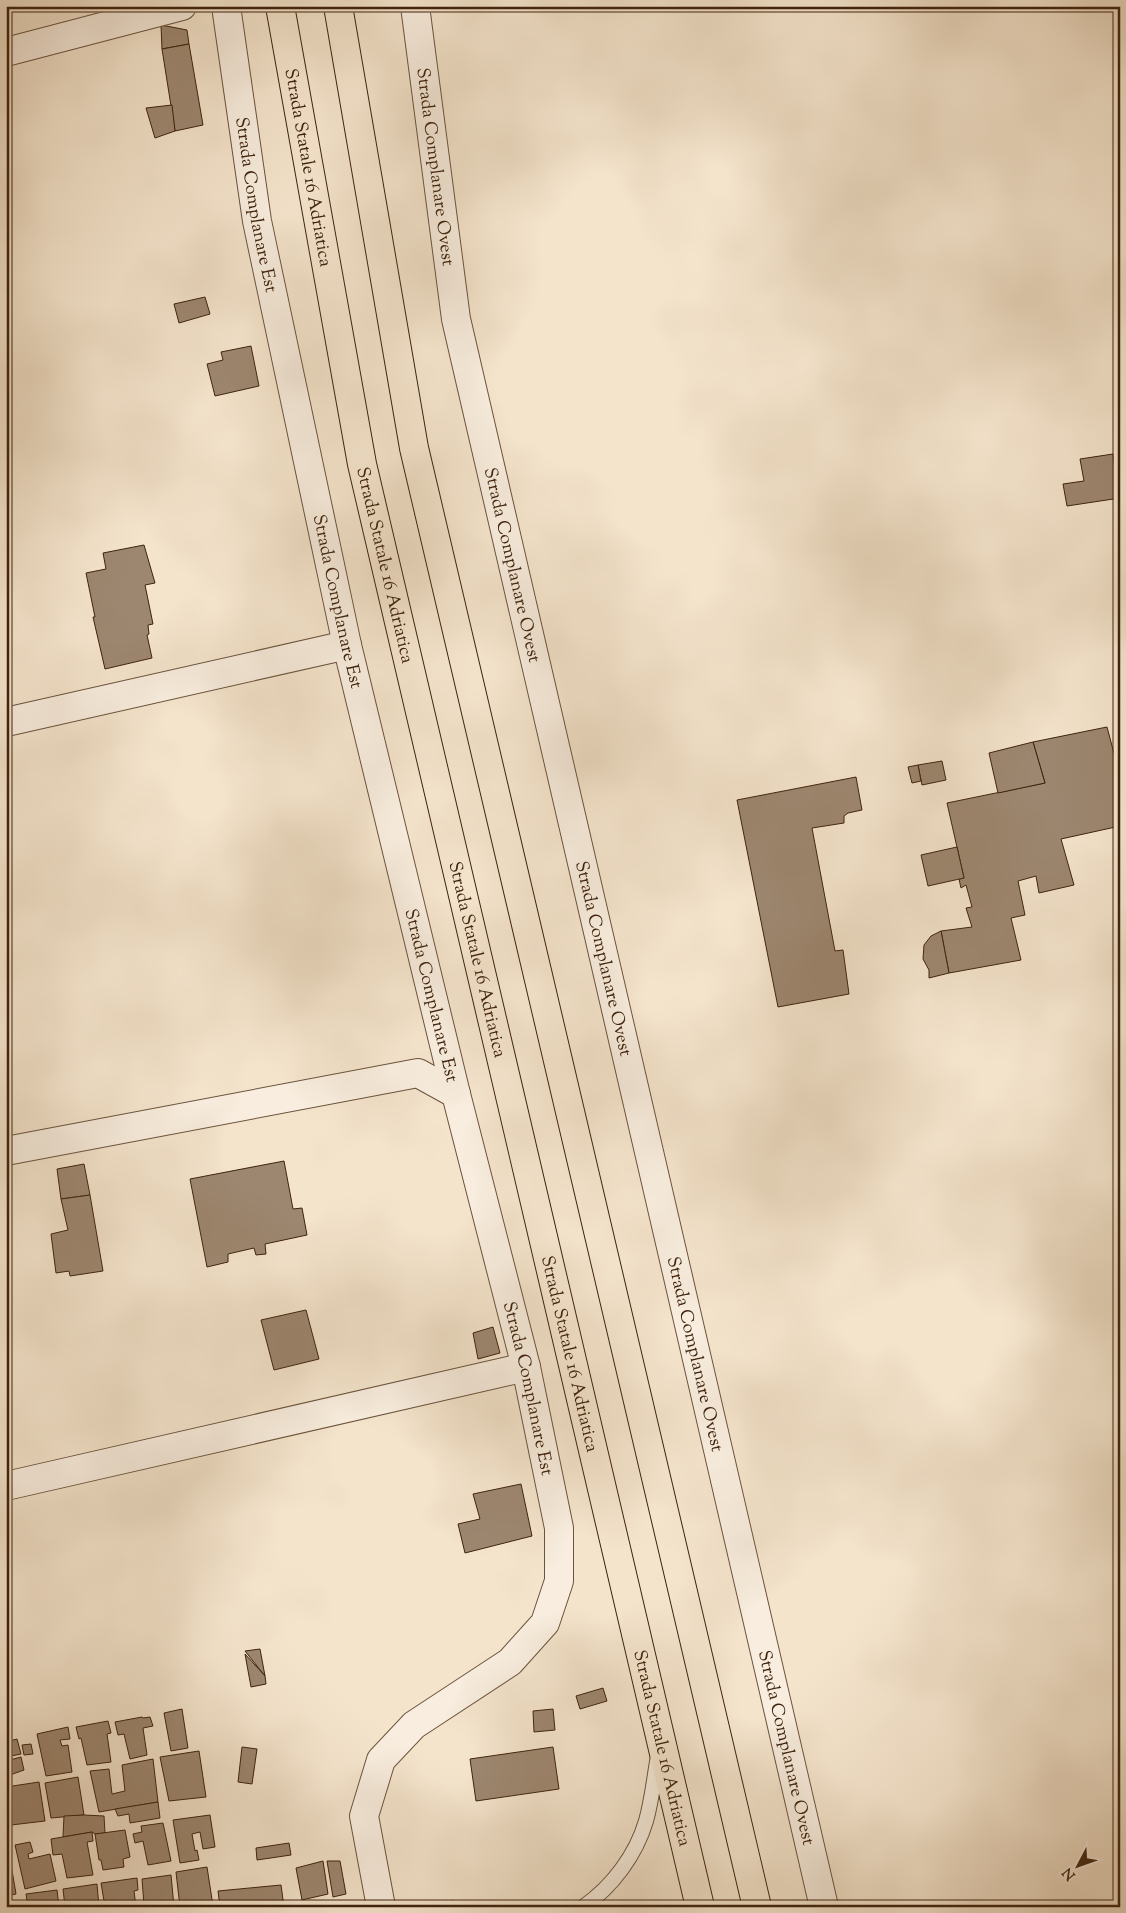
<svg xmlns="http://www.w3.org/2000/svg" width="1126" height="1913" font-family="'Sorts Mill Goudy',serif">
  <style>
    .building { fill: #9d8770; stroke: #3e230d }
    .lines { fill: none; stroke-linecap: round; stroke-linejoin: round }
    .service-casing { stroke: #6c533d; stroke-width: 16 }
    .minor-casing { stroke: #6c533d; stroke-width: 30 }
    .tertiary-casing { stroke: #6c533d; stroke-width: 30 }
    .trunk-casing { stroke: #3e230d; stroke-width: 30 }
    .service { stroke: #f8edde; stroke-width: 14 }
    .minor { stroke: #f8edde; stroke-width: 28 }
    .tertiary { stroke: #f8edde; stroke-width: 28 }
    .trunk { stroke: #f4e4cc; stroke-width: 28 }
    .labels { text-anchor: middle; stroke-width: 5; stroke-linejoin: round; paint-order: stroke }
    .street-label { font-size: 18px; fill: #3e230d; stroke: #f8edde }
  </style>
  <rect width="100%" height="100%" fill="#f4e4cc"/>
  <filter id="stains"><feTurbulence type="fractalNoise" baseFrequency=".004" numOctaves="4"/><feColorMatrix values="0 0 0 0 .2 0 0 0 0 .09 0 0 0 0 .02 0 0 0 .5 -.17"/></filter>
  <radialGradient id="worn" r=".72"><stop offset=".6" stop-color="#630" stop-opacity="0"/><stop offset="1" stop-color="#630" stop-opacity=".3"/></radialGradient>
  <!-- building -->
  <g class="building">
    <path d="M 161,25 L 187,30 L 189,44 L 162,49 Z"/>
    <path d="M 189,44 L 203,125 L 175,131 L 162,49 Z"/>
    <path d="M 172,105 L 175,131 L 155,138 L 146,108 Z"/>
    <path d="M 205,297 L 210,314 L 179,323 L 174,304 Z"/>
    <path d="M 251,346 L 259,386 L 215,396 L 207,364 L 223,360 L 221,352 Z"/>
    <path d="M 1113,454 L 1115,470 L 1120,469 L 1120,498 L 1067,506 L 1063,484 L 1084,481 L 1080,459 Z"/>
    <path d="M 144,545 L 155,583 L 145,585 L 153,624 L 148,625 L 149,634 L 147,635 L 152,658 L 105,669 L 93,617 L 95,617 L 86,573 L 106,569 L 103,553 Z"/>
    <path d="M 1107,727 L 1120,776 L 1120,826 L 1061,839 L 1074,885 L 1039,893 L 1036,876 L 1018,881 L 1025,915 L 1011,918 L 1021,960 L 949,973 L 941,931 L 972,927 L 966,908 L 972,907 L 966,885 L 961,888 L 959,879 L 964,878 L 947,803 L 1045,783 L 1033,742 Z"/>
    <path d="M 1033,742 L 1045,783 L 998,793 L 989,753 Z"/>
    <path d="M 942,761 L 946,780 L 922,785 L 918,765 Z"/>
    <path d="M 918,765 L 921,781 L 912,783 L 908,767 Z"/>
    <path d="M 856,777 L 862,810 L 848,813 L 844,816 L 844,823 L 812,828 L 835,951 L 843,950 L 849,994 L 778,1007 L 737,800 Z"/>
    <path d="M 957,847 L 964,878 L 928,886 L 921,855 Z"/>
    <path d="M 941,931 L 949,973 L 929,978 L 929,970 L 923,959 L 924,945 L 931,936 Z"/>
    <path d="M 284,1161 L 293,1209 L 302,1208 L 307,1235 L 265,1244 L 266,1254 L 256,1255 L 254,1248 L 228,1254 L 228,1262 L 207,1267 L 190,1179 Z"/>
    <path d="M 84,1164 L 90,1195 L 61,1199 L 57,1169 Z"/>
    <path d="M 90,1195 L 103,1271 L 70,1276 L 69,1271 L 56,1273 L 51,1234 L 68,1230 L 61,1199 Z"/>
    <path d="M 306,1310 L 319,1359 L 274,1370 L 261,1320 Z"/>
    <path d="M 493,1327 L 500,1353 L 478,1359 L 473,1333 Z"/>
    <path d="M 521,1484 L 532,1536 L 465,1553 L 458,1524 L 480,1519 L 473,1494 Z"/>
    <path d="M 260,1649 L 265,1676 L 245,1651 Z"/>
    <path d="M 245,1654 L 265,1676 L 266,1684 L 251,1687 Z"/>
    <path d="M 603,1688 L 607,1701 L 580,1709 L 576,1696 Z"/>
    <path d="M 182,1709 L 188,1748 L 171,1751 L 164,1713 Z"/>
    <path d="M 553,1709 L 555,1730 L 534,1732 L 533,1711 Z"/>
    <path d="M 142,1717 L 143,1718 L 150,1717 L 153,1726 L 143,1728 L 147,1755 L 130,1759 L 124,1734 L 118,1735 L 115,1722 Z"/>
    <path d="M 108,1721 L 111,1733 L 107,1734 L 111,1762 L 87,1765 L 81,1738 L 79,1739 L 76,1727 Z"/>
    <path d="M 68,1727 L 70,1739 L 60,1740 L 62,1746 L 68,1745 L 72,1772 L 46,1776 L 37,1734 Z"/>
    <path d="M 17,1739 L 21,1754 L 6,1757 L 6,1742 Z"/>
    <path d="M 31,1744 L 33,1754 L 24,1755 L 22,1745 Z"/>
    <path d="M 242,1747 L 257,1749 L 252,1784 L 238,1782 Z"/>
    <path d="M 553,1747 L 559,1789 L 476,1801 L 470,1759 Z"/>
    <path d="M 199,1751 L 206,1797 L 169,1801 L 160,1757 Z"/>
    <path d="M 21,1757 L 24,1770 L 10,1775 L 6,1761 Z"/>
    <path d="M 153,1759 L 158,1802 L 99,1812 L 90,1771 L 109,1769 L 112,1794 L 125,1791 L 122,1765 Z"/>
    <path d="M 78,1777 L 84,1815 L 51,1818 L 45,1783 Z"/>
    <path d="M 39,1782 L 45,1821 L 11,1825 L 6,1787 Z"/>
    <path d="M 158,1802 L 160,1818 L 130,1823 L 129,1814 L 118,1816 L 115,1809 Z"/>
    <path d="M 84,1815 L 104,1816 L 105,1833 L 95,1834 L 92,1832 L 63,1837 L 64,1816 Z"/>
    <path d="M 210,1815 L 215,1847 L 203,1849 L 200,1832 L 192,1834 L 195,1851 L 197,1850 L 199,1860 L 180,1863 L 173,1820 Z"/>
    <path d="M 163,1823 L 171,1861 L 148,1865 L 143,1841 L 135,1843 L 133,1834 L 142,1832 L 141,1826 Z"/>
    <path d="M 125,1830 L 130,1857 L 123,1859 L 124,1867 L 103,1870 L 101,1860 L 99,1860 L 95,1834 Z"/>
    <path d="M 92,1832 L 93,1841 L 87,1842 L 93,1875 L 67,1878 L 62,1854 L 53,1855 L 51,1839 Z"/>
    <path d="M 30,1842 L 33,1852 L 28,1854 L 29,1859 L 50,1854 L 56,1881 L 25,1889 L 15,1845 Z"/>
    <path d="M 289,1843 L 291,1855 L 257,1860 L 256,1848 Z"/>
    <path d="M 6,1847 L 8,1847 L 16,1894 L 7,1896 L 9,1907 L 22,1904 L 22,1907 L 6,1907 Z"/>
    <path d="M 323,1861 L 328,1894 L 302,1900 L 296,1868 Z"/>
    <path d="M 327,1861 L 340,1861 L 346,1894 L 333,1897 Z"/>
    <path d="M 207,1867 L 213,1906 L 180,1907 L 176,1872 Z"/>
    <path d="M 171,1875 L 174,1907 L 152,1907 L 152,1903 L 144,1905 L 142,1879 Z"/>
    <path d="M 137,1878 L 138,1890 L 134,1891 L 136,1907 L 105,1907 L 101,1883 Z"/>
    <path d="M 97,1884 L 99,1907 L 65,1907 L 63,1889 Z"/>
    <path d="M 281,1885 L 284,1907 L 220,1907 L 218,1891 Z"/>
    <path d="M 57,1890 L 59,1907 L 28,1907 L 26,1894 Z"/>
    <path d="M 453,1901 L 454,1907 L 430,1907 Z"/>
  </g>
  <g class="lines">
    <!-- service casing -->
    <g class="service-casing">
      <path id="service" d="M 583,1907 C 612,1887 636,1855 646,1821 C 652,1800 654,1778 658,1756"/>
    </g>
    <!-- minor casing -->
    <g class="minor-casing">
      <g id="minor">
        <path d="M 6,52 L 182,6"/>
        <path d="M 6,722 L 347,645"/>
        <path d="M 6,1151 L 418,1073 L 456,1094"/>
        <path d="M 6,1486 L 526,1367"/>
      </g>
    </g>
    <!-- tertiary casing -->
    <g class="tertiary-casing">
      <g id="tertiary">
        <path id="s1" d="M 226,6 L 257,221 L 347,645 L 456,1094 L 526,1367 L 559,1528 L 559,1581 L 545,1623 L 510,1662 L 414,1725 L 381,1760 L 364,1816 L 381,1907"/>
        <path id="s2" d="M 415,6 L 456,319 L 824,1907"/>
      </g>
    </g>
    <!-- trunk casing -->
    <g class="trunk-casing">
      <g id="trunk">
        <path id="s3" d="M 280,6 L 362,464 L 700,1907"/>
        <path d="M 338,6 L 414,448 L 757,1907"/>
      </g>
    </g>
    <!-- service -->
    <use href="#service" class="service"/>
    <!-- minor -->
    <use href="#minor" class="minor"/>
    <!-- tertiary -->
    <use href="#tertiary" class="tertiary"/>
    <!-- trunk -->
    <use href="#trunk" class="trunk"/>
  </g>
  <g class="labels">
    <!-- street labels -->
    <g class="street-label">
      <text dy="6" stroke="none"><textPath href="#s3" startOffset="164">Strada Statale 16 Adriatica</textPath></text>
      <text dy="6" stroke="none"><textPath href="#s2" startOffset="162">Strada Complanare Ovest</textPath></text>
      <text dy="6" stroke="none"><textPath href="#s1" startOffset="201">Strada Complanare Est</textPath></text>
      <text dy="6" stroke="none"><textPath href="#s3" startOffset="569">Strada Statale 16 Adriatica</textPath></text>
      <text dy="6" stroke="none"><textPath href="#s2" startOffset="568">Strada Complanare Ovest</textPath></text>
      <text dy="6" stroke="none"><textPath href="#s1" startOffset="606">Strada Complanare Est</textPath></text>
      <text dy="6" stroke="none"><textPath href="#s3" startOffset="974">Strada Statale 16 Adriatica</textPath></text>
      <text dy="6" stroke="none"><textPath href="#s2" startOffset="972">Strada Complanare Ovest</textPath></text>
      <text dy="6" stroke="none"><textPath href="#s1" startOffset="1011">Strada Complanare Est</textPath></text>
      <text dy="6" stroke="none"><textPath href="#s3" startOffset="1379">Strada Statale 16 Adriatica</textPath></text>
      <text dy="6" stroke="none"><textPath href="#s2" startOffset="1378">Strada Complanare Ovest</textPath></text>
      <text dy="6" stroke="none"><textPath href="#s1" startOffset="1416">Strada Complanare Est</textPath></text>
      <text dy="6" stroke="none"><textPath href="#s3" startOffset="1784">Strada Statale 16 Adriatica</textPath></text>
      <text dy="6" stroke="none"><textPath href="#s2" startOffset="1782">Strada Complanare Ovest</textPath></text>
    </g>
  </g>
  <!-- margin -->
  <rect width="1126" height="1913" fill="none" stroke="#f4e4cc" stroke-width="25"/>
  <rect x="8" y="8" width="1111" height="1898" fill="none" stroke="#3e230d" stroke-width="2.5"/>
  <rect x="12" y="12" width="1101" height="1888" fill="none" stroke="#3e230d"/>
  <!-- north arrow -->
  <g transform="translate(1078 1866) rotate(229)" stroke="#f8edde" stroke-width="4" paint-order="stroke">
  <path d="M0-4L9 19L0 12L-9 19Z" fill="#3e230d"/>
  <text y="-8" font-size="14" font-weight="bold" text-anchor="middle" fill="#3e230d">N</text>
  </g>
  <rect width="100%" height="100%" filter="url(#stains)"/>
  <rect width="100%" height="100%" fill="url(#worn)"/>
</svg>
